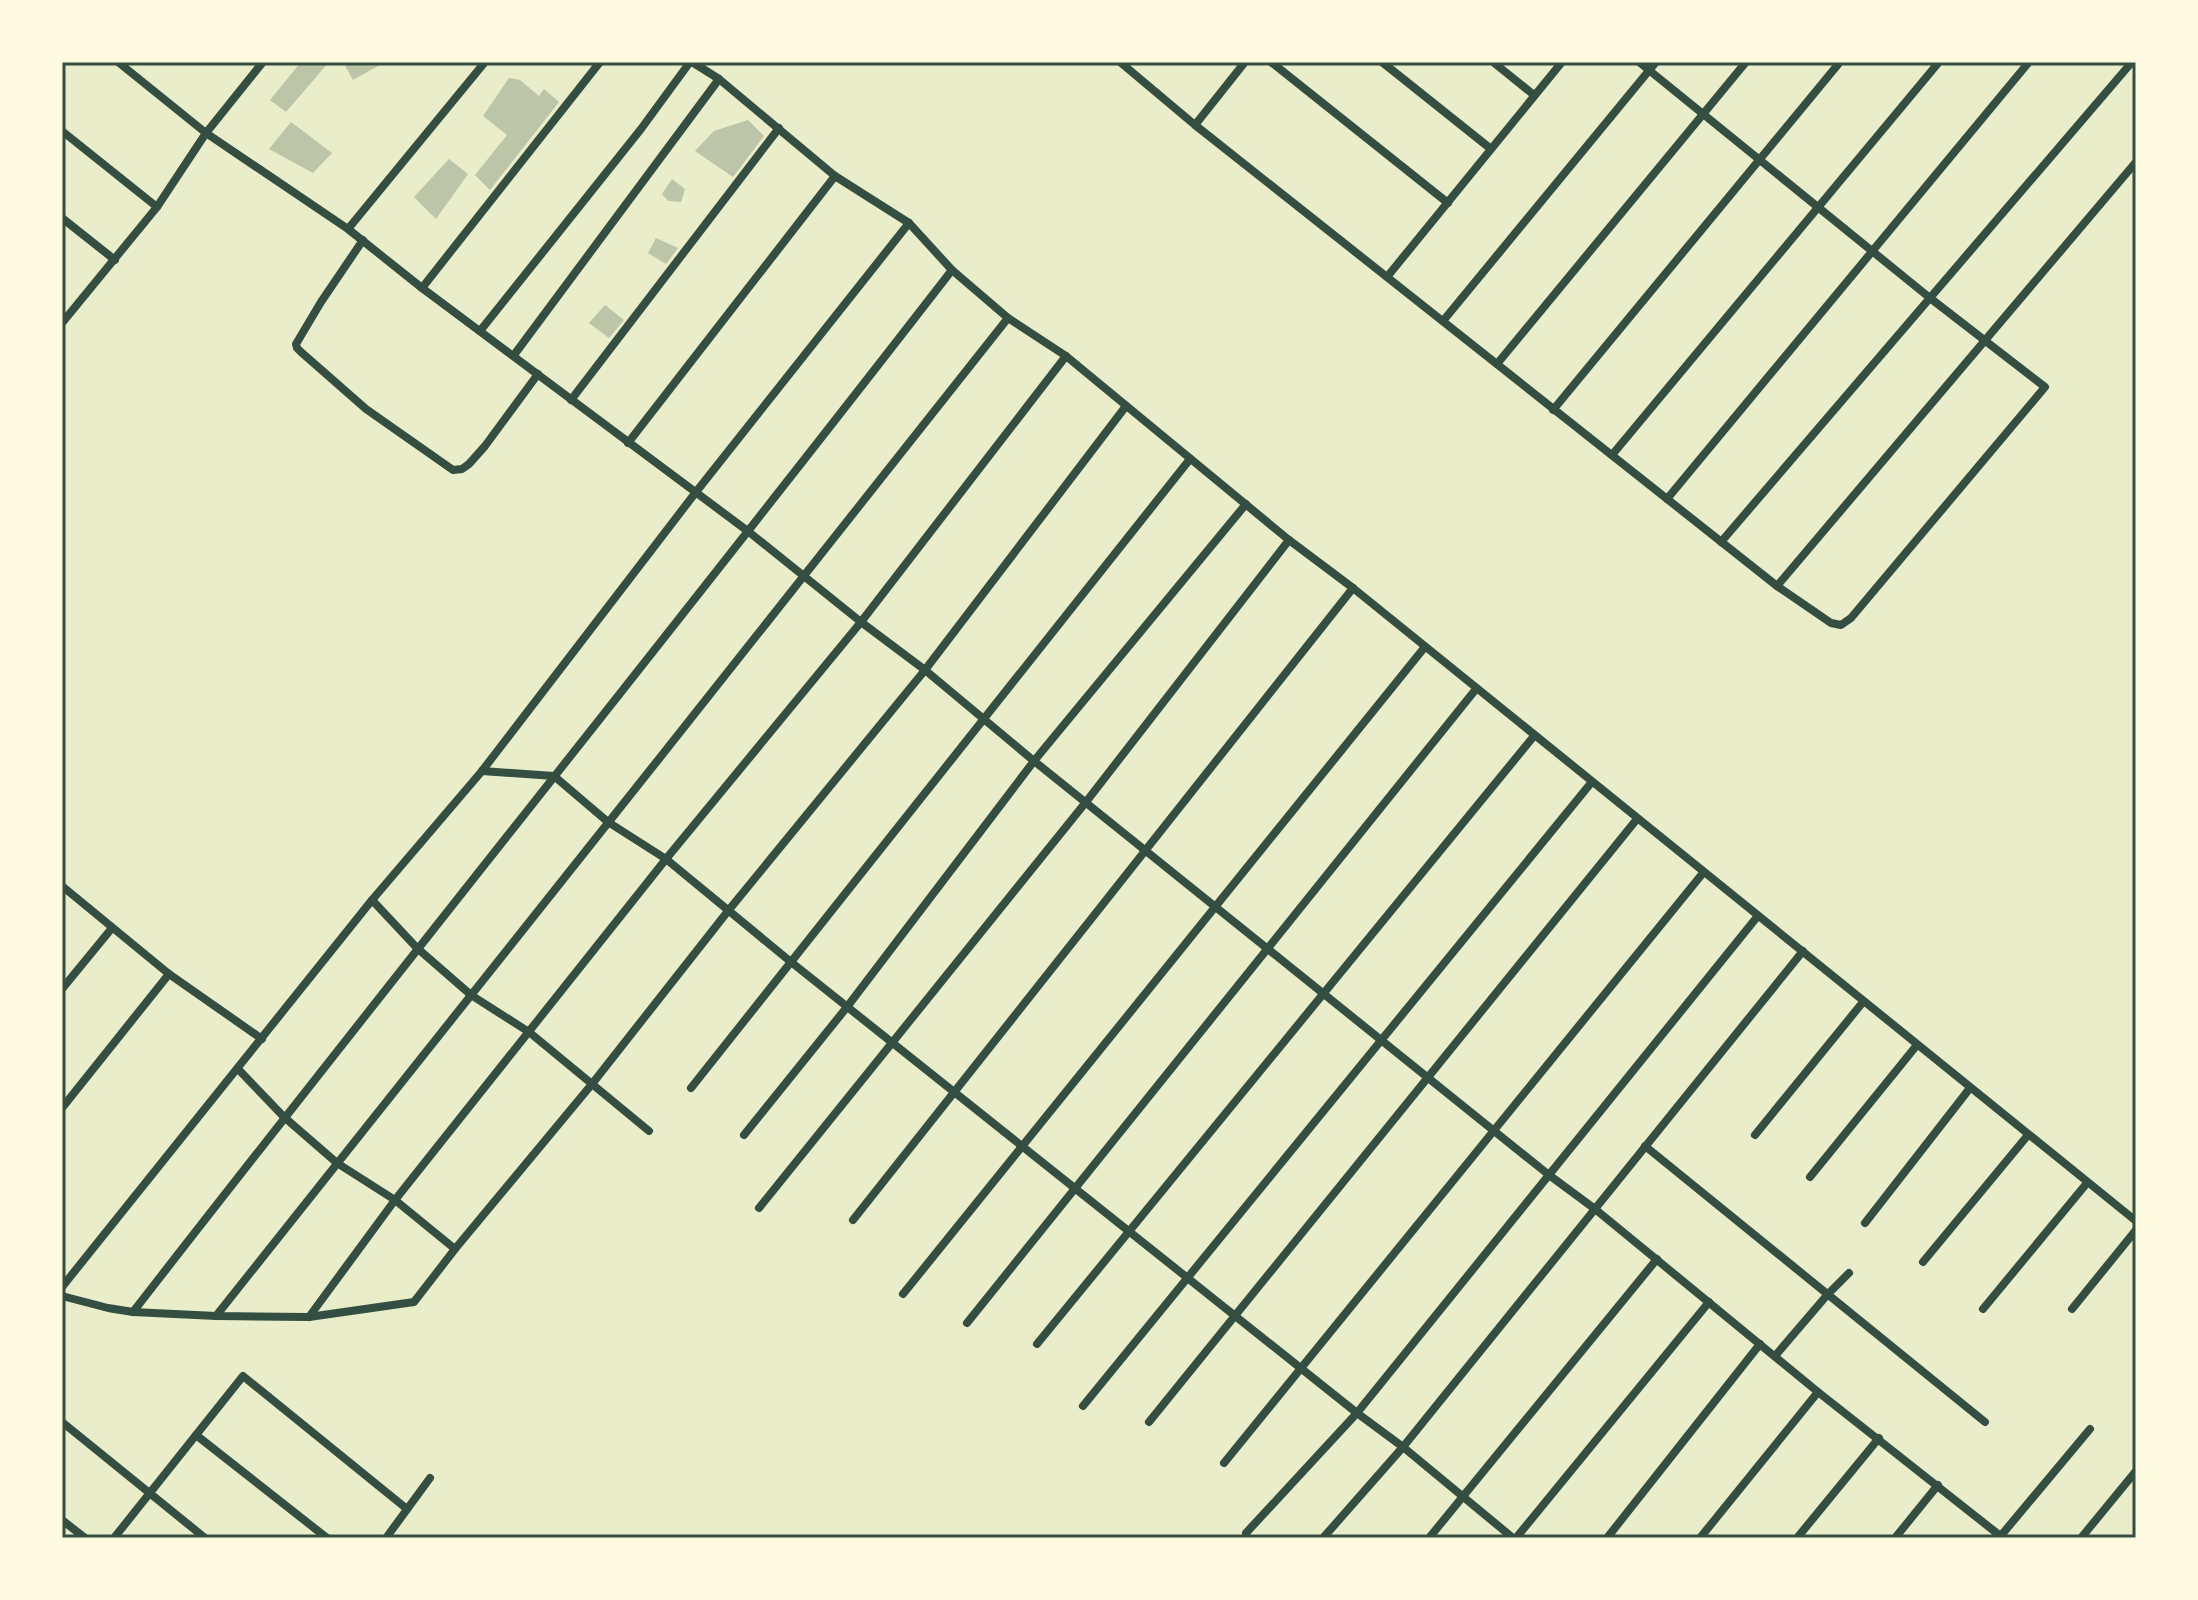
<svg xmlns="http://www.w3.org/2000/svg" width="2198" height="1600" font-family="'Libre Baskerville',serif">
  <style>
    .building { fill: #bcc5a7 }
    .lines { fill: none; stroke-linecap: round; stroke-linejoin: round }
    .minor { stroke: #344e41; stroke-width: 8 }
    .neatline { fill: none; stroke: #344e41; stroke-width: 3 }
  </style>
  <rect width="100%" height="100%" fill="#e9edc9"/>
  <!-- building -->
  <g class="building">
    <path d="M 301,62 L 329,62 L 286,112 L 270,100 Z"/>
    <path d="M 343,62 L 385,62 L 353,80 Z"/>
    <path d="M 509,78 L 520,80 L 539,96 L 544,89 L 559,102 L 490,190 L 475,175 L 507,135 L 483,116 Z"/>
    <path d="M 748,120 L 764,136 L 733,177 L 695,151 L 714,131 Z"/>
    <path d="M 291,122 L 332,153 L 313,173 L 269,149 Z"/>
    <path d="M 449,159 L 468,174 L 436,219 L 414,197 Z"/>
    <path d="M 672,179 L 685,189 L 681,202 L 668,201 L 662,194 Z"/>
    <path d="M 656,238 L 678,248 L 666,264 L 648,253 Z"/>
    <path d="M 605,305 L 624,320 L 609,338 L 589,323 Z"/>
  </g>
  <g class="lines">
    <!-- minor -->
    <g class="minor">
      <path d="M 118,62 L 206,133 L 348,229 L 422,288 L 749,532 L 861,622 L 925,670 L 1034,761 L 1549,1175 L 1595,1209 L 1818,1392 L 2003,1538"/>
      <path d="M 692,62 L 719,79 L 835,176 L 909,223 L 952,270 L 1008,318 L 1066,356 L 1289,540 L 1353,588 L 2136,1221"/>
      <path d="M 1120,62 L 1195,125 L 1777,586 L 1831,623 L 1841,625 L 1851,618 L 2045,387 L 1930,298 L 1639,62"/>
      <path d="M 1271,62 L 1448,203"/>
      <path d="M 1382,62 L 1491,149"/>
      <path d="M 1493,62 L 1534,95"/>
      <path d="M 1195,125 L 1245,62"/>
      <path d="M 62,131 L 157,207"/>
      <path d="M 62,218 L 115,260"/>
      <path d="M 348,229 L 485,62"/>
      <path d="M 363,240 L 321,302 L 296,344 L 297,348 L 301,352 L 366,409 L 453,470 L 462,469 L 469,464 L 485,446 L 538,374"/>
      <path d="M 1387,277 L 1562,62"/>
      <path d="M 422,288 L 600,62"/>
      <path d="M 1443,321 L 1656,62"/>
      <path d="M 62,323 L 157,207 L 206,133 L 263,62"/>
      <path d="M 480,331 L 641,129 L 690,62"/>
      <path d="M 514,355 L 719,79"/>
      <path d="M 1497,364 L 1746,62"/>
      <path d="M 571,400 L 779,128"/>
      <path d="M 1553,410 L 1840,62"/>
      <path d="M 628,443 L 835,176"/>
      <path d="M 1612,455 L 1939,62"/>
      <path d="M 1667,499 L 2029,62"/>
      <path d="M 1721,542 L 2132,62"/>
      <path d="M 1777,586 L 2136,162"/>
      <path d="M 482,771 L 554,776 L 608,822 L 666,859 L 791,962 L 1357,1413 L 1403,1447 L 1513,1538"/>
      <path d="M 62,886 L 169,974 L 262,1039"/>
      <path d="M 372,900 L 417,948 L 471,995 L 529,1032 L 649,1131"/>
      <path d="M 62,989 L 112,928"/>
      <path d="M 238,1069 L 284,1117 L 337,1163 L 395,1200 L 455,1249"/>
      <path d="M 691,1088 L 1190,459"/>
      <path d="M 62,1108 L 169,974"/>
      <path d="M 744,1135 L 847,1007 L 1034,761 L 1246,504"/>
      <path d="M 1755,1135 L 1863,1002"/>
      <path d="M 1645,1146 L 1985,1422"/>
      <path d="M 1810,1177 L 1917,1045"/>
      <path d="M 759,1208 L 1086,802 L 1289,540"/>
      <path d="M 853,1220 L 1353,588"/>
      <path d="M 1865,1223 L 1970,1088"/>
      <path d="M 1923,1262 L 2028,1135"/>
      <path d="M 62,1287 L 372,900 L 482,771 L 696,492 L 909,223"/>
      <path d="M 903,1294 L 1424,648"/>
      <path d="M 62,1296 L 108,1308 L 133,1312 L 216,1316 L 309,1317 L 414,1302 L 455,1249 L 592,1084 L 728,911 L 925,670 L 1126,406"/>
      <path d="M 1983,1309 L 2087,1183"/>
      <path d="M 2072,1309 L 2136,1230"/>
      <path d="M 133,1312 C 404,963 682,619 952,270"/>
      <path d="M 216,1316 C 479,983 746,652 1008,318"/>
      <path d="M 309,1317 L 395,1200 L 666,859 L 861,622 L 1066,356"/>
      <path d="M 967,1323 L 1476,689"/>
      <path d="M 1037,1344 L 1534,736"/>
      <path d="M 1775,1356 L 1828,1294 L 1849,1273"/>
      <path d="M 1083,1406 L 1591,783"/>
      <path d="M 62,1422 L 205,1538"/>
      <path d="M 1149,1422 L 1637,819"/>
      <path d="M 196,1435 L 327,1538"/>
      <path d="M 1224,1463 L 1703,873"/>
      <path d="M 62,1520 L 85,1538"/>
      <path d="M 1246,1533 L 1357,1413 L 1757,917"/>
      <path d="M 114,1538 L 243,1376 L 407,1509"/>
      <path d="M 386,1538 L 430,1478"/>
      <path d="M 1323,1538 L 1403,1447 L 1803,951"/>
      <path d="M 1429,1538 L 1657,1259"/>
      <path d="M 1516,1538 L 1709,1302"/>
      <path d="M 1607,1538 L 1760,1344"/>
      <path d="M 1700,1538 L 1818,1392"/>
      <path d="M 1797,1538 L 1879,1438"/>
      <path d="M 1895,1538 L 1938,1485"/>
      <path d="M 1999,1538 L 2090,1429"/>
      <path d="M 2081,1538 L 2136,1471"/>
    </g>
  </g>
  <!-- border -->
  <rect width="2198" height="1600" fill="none" stroke="#fefae0" stroke-width="128"/>
  <rect x="64" y="64" width="2070" height="1472" class="neatline"/>
</svg>
